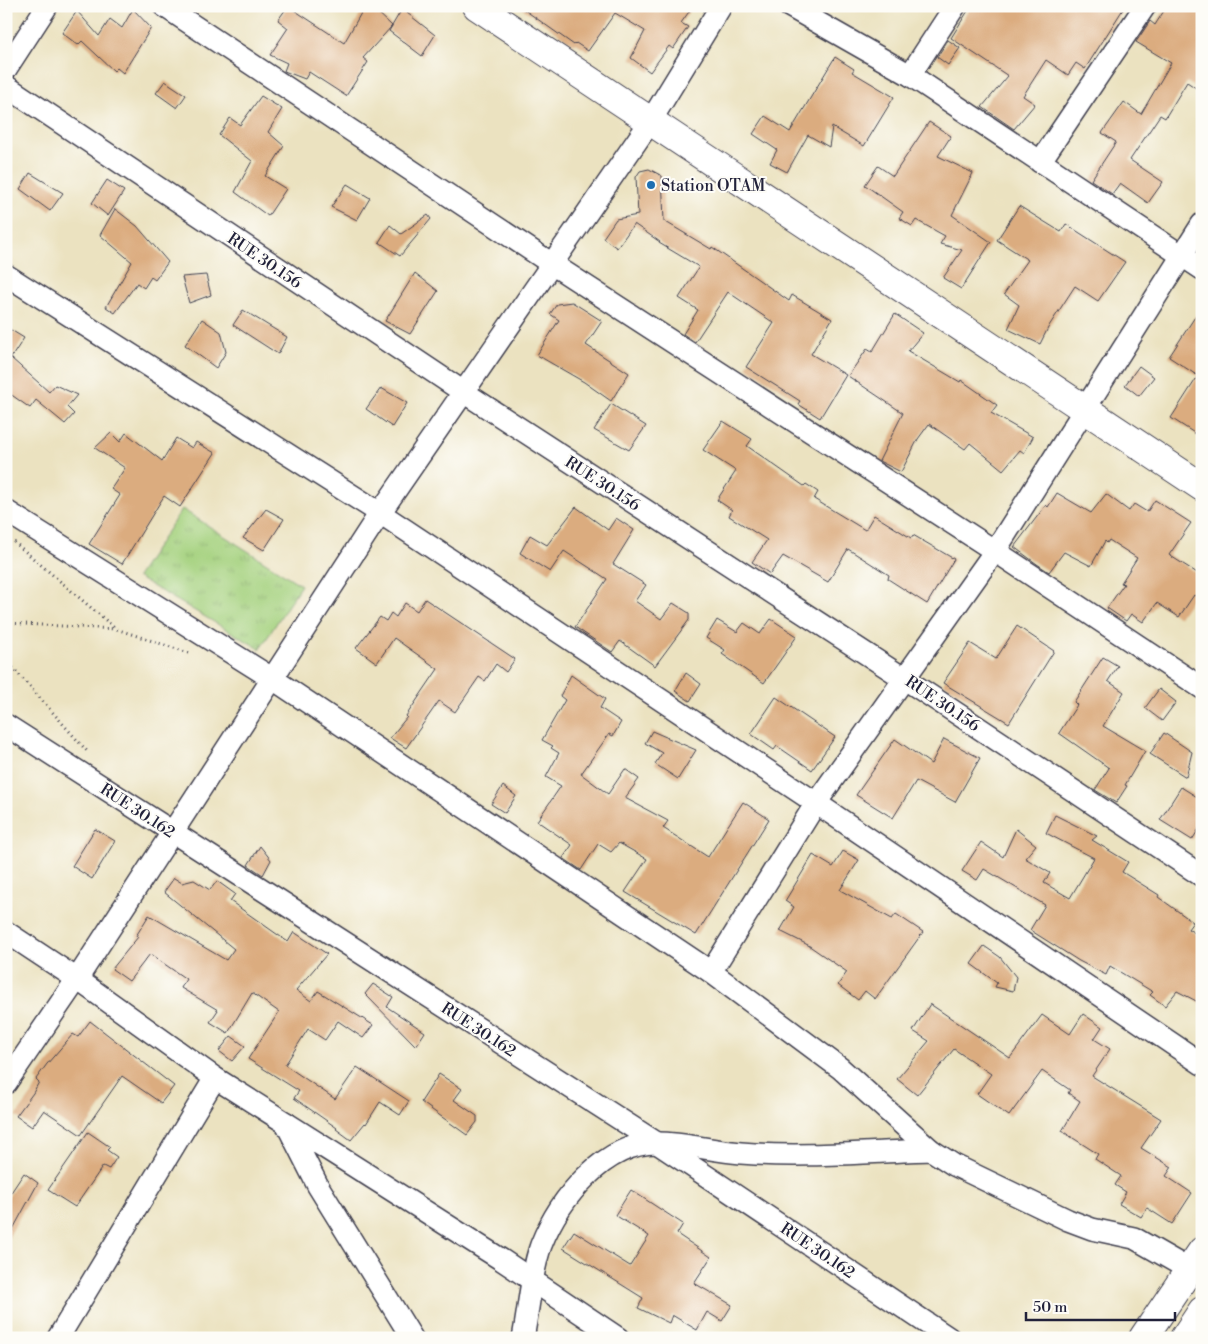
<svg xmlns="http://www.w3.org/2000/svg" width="1208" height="1344" font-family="'Libre Bodoni',serif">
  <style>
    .grass { fill: url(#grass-tufts); stroke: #637a5c }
    .building { fill: #dbac7f }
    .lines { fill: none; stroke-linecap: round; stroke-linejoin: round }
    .minor-casing { stroke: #403f4f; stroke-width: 24 }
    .tertiary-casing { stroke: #403f4f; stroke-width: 30 }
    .secondary-casing { stroke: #403f4f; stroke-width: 30 }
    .path { stroke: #403f4f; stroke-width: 3; stroke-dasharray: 1 4; stroke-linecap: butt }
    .minor { stroke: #fff; stroke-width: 21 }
    .tertiary { stroke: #fff; stroke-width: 28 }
    .secondary { stroke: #fff; stroke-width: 28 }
    .poi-dot { fill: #1f6fb2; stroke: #fdfcf7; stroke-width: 2 }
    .labels { text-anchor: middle; stroke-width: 4; stroke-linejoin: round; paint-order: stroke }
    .poi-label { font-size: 16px; fill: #22223b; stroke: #fdfcf7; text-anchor: start }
    .street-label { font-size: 16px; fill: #22223b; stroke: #fdfcf7 }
  </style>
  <defs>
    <pattern id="grass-tufts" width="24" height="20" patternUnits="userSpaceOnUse" patternTransform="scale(1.25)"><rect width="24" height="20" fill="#a4d17e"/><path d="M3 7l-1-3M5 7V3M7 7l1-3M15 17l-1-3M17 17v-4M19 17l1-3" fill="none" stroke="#8db36e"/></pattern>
  </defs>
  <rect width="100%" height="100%" fill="#fdfcf7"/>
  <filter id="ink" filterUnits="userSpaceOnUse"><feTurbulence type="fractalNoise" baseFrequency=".02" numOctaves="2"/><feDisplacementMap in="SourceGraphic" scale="10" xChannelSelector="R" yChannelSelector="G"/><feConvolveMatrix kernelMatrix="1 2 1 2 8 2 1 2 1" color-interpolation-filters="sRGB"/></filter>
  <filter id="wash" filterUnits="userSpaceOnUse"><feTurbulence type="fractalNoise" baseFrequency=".0096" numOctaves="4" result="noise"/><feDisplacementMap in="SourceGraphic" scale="20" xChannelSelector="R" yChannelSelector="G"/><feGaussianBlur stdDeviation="1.12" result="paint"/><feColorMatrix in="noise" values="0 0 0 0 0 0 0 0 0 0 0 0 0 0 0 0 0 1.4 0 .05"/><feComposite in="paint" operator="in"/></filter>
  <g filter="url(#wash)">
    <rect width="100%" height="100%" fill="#ebe2c0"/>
    <!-- grass -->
    <path class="grass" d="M 182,509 L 301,585 L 260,649 L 137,577 Z"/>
    <g id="blocks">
      <!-- building -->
      <g class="building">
        <path d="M 288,6 L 344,43 L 365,6 L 371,6 L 392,26 L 363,58 L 368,62 L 346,96 L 309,72 L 305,79 L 284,71 L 287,63 L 270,55 L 288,28 L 278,20 Z"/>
        <path d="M 519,6 L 693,6 L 681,23 L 688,27 L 673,49 L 669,46 L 650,72 L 631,58 L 645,31 L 615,13 L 588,51 L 576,43 L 574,45 Z"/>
        <path d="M 971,6 L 1125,6 L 1085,69 L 1076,63 L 1068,75 L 1046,60 L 1023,96 L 1035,104 L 1014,129 L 982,107 L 1008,76 L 951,38 Z"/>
        <path d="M 1167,6 L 1202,6 L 1202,92 L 1187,82 L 1165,118 L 1160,115 L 1130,160 L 1163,182 L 1148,203 L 1120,183 L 1112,194 L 1091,180 L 1116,142 L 1102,133 L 1124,102 L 1141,114 L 1171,63 L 1136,42 L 1150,21 L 1155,25 Z"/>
        <path d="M 133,9 L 151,28 L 123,73 L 117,68 L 114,71 L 82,41 L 78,45 L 62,33 L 77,11 L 99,36 L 110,19 L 122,28 Z"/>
        <path d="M 402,9 L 435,35 L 422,56 L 389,31 Z"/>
        <path d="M 948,40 L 960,48 L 948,65 L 937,57 Z"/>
        <path d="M 835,57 L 854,69 L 852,72 L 894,97 L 864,146 L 832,127 L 829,147 L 808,135 L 787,172 L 770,163 L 777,150 L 753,134 L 765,116 L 790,132 Z"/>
        <path d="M 165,81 L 186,95 L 177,108 L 156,93 Z"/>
        <path d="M 261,96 L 282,109 L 268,132 L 284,146 L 265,176 L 286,189 L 268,216 L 235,192 L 252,161 L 219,135 L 230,118 L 240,125 Z"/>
        <path d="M 929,122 L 951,136 L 938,156 L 973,173 L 952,215 L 991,242 L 961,289 L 943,278 L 962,250 L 940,244 L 945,236 L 916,220 L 912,226 L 899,218 L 903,212 L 865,185 L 878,166 L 893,176 Z"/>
        <path d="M 649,169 L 662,176 L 664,221 L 711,249 L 712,247 L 789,301 L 792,295 L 832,319 L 811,354 L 846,375 L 820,418 L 798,404 L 800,401 L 746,367 L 774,323 L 728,292 L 695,342 L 683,334 L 698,310 L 679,298 L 699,267 L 659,243 L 660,242 L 634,224 L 617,248 L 603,238 L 616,219 L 638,215 L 636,177 L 640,171 Z"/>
        <path d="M 30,173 L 63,193 L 50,211 L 20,189 Z"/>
        <path d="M 107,180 L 124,191 L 108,216 L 92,203 Z"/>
        <path d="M 347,184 L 370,198 L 357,220 L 331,207 Z"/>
        <path d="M 1019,206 L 1061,232 L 1066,224 L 1125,262 L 1098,301 L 1075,286 L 1049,326 L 1040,344 L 1008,329 L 1019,305 L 1004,294 L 1028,260 L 997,240 Z"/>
        <path d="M 115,209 L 137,226 L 168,262 L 155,280 L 151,277 L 144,288 L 137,283 L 115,313 L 106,307 L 132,262 L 100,235 Z"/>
        <path d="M 428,215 L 431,219 L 400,256 L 379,242 L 390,225 L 401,234 Z"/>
        <path d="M 415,273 L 438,291 L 410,334 L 385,321 Z"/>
        <path d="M 206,275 L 211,295 L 189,303 L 182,277 Z"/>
        <path d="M 572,302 L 602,321 L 586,345 L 629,373 L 611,401 L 584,382 L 537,355 L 559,320 L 550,314 L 557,304 Z"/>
        <path d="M 1202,306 L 1202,438 L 1171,418 L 1198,376 L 1169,357 Z"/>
        <path d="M 243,310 L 287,337 L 278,354 L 233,325 Z"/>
        <path d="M 895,314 L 923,333 L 908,351 L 960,382 L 961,380 L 997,405 L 991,413 L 1033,437 L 1024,453 L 1020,450 L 1003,470 L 970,443 L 965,449 L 929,424 L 918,439 L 901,472 L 879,461 L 903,413 L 848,376 L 867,349 L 872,352 Z"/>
        <path d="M 202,319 L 221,332 L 226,352 L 216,368 L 185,345 Z"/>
        <path d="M 6,327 L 24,338 L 11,358 L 49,392 L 55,385 L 77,395 L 67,407 L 74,414 L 65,424 L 36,400 L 30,408 L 6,391 Z"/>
        <path d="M 1139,366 L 1154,377 L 1139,396 L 1125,385 Z"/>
        <path d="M 381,388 L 407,403 L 392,427 L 366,409 Z"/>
        <path d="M 611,404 L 646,426 L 629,450 L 594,430 Z"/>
        <path d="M 723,421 L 752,439 L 747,446 L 804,486 L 806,484 L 818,492 L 814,499 L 865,530 L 874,515 L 911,538 L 913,535 L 954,559 L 927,604 L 888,579 L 889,575 L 848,549 L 828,582 L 783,556 L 770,574 L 752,562 L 767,540 L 729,516 L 732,510 L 717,500 L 736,471 L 703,450 Z"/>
        <path d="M 111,433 L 120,442 L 126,433 L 162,461 L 176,438 L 192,448 L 196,442 L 215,453 L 180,507 L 164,496 L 122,564 L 89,544 L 120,495 L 111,489 L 125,468 L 95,448 Z"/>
        <path d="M 1057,493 L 1091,513 L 1106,494 L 1129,511 L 1134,504 L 1147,512 L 1155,500 L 1191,523 L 1169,555 L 1202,576 L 1202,600 L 1194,595 L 1179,617 L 1157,603 L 1143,622 L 1131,614 L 1126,621 L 1107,608 L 1124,584 L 1121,583 L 1137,558 L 1109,540 L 1107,543 L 1105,541 L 1091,566 L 1064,552 L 1049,572 L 1037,564 L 1014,547 L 1046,505 L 1048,507 Z"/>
        <path d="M 576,507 L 608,530 L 616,518 L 634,530 L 613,564 L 646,585 L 635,601 L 661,619 L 673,603 L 689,613 L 689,620 L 655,666 L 620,641 L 612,652 L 575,627 L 607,579 L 564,551 L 550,572 L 520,553 L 530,535 L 547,545 Z"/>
        <path d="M 266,509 L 284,519 L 264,550 L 243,538 Z"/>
        <path d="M 425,599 L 515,659 L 506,672 L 496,664 L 485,681 L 479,677 L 455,712 L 439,701 L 406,748 L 390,738 L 407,717 L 406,716 L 438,669 L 394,638 L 377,663 L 356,648 L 380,617 L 386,621 L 391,613 L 396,617 L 405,603 L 417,611 Z"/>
        <path d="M 771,619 L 797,636 L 764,683 L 722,654 L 725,650 L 706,638 L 717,620 L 737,632 L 744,623 L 760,634 Z"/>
        <path d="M 1017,626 L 1054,651 L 1009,723 L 943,683 L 970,643 L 996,659 Z"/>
        <path d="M 1103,657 L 1118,666 L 1108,681 L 1124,692 L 1103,726 L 1145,751 L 1125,785 L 1127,786 L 1116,803 L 1095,790 L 1109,768 L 1059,733 L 1077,705 L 1074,702 Z"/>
        <path d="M 686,673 L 701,684 L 690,701 L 675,691 Z"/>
        <path d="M 571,675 L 605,699 L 600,708 L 621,722 L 613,736 L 609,734 L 581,774 L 608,794 L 625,769 L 639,779 L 625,798 L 668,821 L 663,828 L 708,857 L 743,802 L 769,819 L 696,935 L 625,892 L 647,859 L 619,843 L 611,852 L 598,844 L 581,870 L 563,858 L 572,845 L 537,821 L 561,786 L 546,777 L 559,753 L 551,748 L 553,746 L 542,740 L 565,700 L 560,696 Z"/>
        <path d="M 1159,689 L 1176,702 L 1162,721 L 1145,708 Z"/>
        <path d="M 776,697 L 835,737 L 812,770 L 777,746 L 774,750 L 751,734 Z"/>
        <path d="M 652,731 L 696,750 L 678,779 L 655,764 L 662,753 L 645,743 Z"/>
        <path d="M 1164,733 L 1192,752 L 1186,777 L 1150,754 Z"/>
        <path d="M 895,739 L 931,764 L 944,739 L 980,758 L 955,802 L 916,781 L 893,818 L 856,795 Z"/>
        <path d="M 503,786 L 516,796 L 505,813 L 491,804 Z"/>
        <path d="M 1181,787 L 1202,800 L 1202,824 L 1192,840 L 1160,820 Z"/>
        <path d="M 1055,815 L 1097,836 L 1092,840 L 1128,862 L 1122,872 L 1159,895 L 1158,897 L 1193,922 L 1188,929 L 1202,937 L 1202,1004 L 1177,991 L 1165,1006 L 1150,995 L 1153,992 L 1110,966 L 1106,975 L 1079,961 L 1030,930 L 1045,905 L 984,869 L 977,880 L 962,871 L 981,842 L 1003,857 L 1016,829 L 1036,845 L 1025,858 L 1050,873 L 1044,883 L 1070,898 L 1094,858 L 1046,833 Z"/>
        <path d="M 95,829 L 115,841 L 92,879 L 72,866 Z"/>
        <path d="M 260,846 L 271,860 L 263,875 L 248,865 Z"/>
        <path d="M 843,851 L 859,860 L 840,890 L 892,919 L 896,914 L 923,932 L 875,999 L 865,991 L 858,1000 L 838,985 L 847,972 L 808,945 L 780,931 L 794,907 L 785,901 L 813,855 L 833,867 Z"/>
        <path d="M 174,878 L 182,883 L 194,880 L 210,890 L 217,881 L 235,894 L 230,901 L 288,942 L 294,932 L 327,954 L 296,990 L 311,1001 L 318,991 L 373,1025 L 363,1038 L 338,1021 L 325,1040 L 308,1029 L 285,1065 L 335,1099 L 357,1067 L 409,1101 L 400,1115 L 380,1102 L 366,1124 L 365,1123 L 351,1140 L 336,1129 L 337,1128 L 294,1098 L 299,1091 L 248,1059 L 279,1012 L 252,993 L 228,1033 L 210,1022 L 218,1010 L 181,988 L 186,979 L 150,954 L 129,981 L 112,969 L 138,937 L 136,936 L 149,915 L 226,960 L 234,949 L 164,892 Z"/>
        <path d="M 984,946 L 1000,957 L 1016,977 L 1013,991 L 995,987 L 997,983 L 971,964 Z"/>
        <path d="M 373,984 L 393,997 L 387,1007 L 425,1032 L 416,1046 L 365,994 Z"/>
        <path d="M 930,1004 L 1010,1058 L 1042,1015 L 1070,1034 L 1083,1014 L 1102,1027 L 1094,1039 L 1110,1049 L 1092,1076 L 1161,1119 L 1141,1148 L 1172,1167 L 1166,1176 L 1192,1193 L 1172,1224 L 1147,1208 L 1141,1217 L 1119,1204 L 1126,1192 L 1115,1185 L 1121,1176 L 1095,1159 L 1098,1154 L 1062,1131 L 1080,1101 L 1068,1093 L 1070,1090 L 1042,1071 L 1009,1116 L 977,1094 L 991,1074 L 954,1049 L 917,1095 L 897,1079 L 929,1041 L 913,1031 Z"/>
        <path d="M 90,1021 L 174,1086 L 161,1103 L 122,1076 L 81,1135 L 44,1110 L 32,1127 L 16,1116 L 33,1093 L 39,1082 L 36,1079 L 47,1064 L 73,1034 L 78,1037 Z"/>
        <path d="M 231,1036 L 245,1046 L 232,1061 L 219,1051 Z"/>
        <path d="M 439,1074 L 462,1089 L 454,1100 L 477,1116 L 477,1122 L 467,1135 L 421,1102 Z"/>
        <path d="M 88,1132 L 110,1147 L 107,1150 L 117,1157 L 109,1169 L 103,1166 L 75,1207 L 48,1190 Z"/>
        <path d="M 24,1173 L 38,1183 L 6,1242 L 6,1200 Z"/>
        <path d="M 631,1190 L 683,1224 L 677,1234 L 711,1257 L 694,1283 L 732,1305 L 722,1321 L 707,1312 L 697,1330 L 672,1315 L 669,1323 L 638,1308 L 643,1298 L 563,1248 L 574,1231 L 630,1266 L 649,1236 L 615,1215 Z"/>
      </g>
    </g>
  </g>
  <g filter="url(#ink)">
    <use href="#blocks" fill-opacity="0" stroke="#403f4f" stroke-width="1"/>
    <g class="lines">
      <!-- minor casing -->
      <g class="minor-casing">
        <g id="minor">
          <path d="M 164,6 L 552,264 L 995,551 L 1202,688"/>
          <path d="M 789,6 L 910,75 L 1202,269"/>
          <path d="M 6,69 L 47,6"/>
          <path d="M 910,75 L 955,6"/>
          <path d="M 6,86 L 465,393 L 905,679 L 1202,876"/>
          <path d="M 1040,162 L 1145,6"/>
          <path d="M 6,275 L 380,513 L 816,803 L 1202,1064"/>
          <path d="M 6,511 L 273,679 L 711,972 L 840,1068 L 931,1150 L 954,1165 L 1068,1220 L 1092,1229 L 1134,1238 L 1190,1270"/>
          <path d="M 6,725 L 657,1143 L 949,1338"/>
          <path d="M 6,932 L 77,979 L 215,1078 L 502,1260 L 618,1338"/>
          <path d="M 711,972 L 816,803 L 995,551 L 1202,224"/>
          <path d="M 6,1083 L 77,979 L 380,513 L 650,122 L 721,6"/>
          <path d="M 286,1123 L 318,1186 L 412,1338"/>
          <path d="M 58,1338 L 215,1078"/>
          <path d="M 523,1338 C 529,1309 531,1272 541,1245 C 559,1199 605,1142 658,1143 C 685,1143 713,1151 741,1153 C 803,1158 868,1152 931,1150"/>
        </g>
      </g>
      <!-- tertiary casing -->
      <g class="tertiary-casing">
        <path id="tertiary" d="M 477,6 L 1202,487"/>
      </g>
      <!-- secondary casing -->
      <g class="secondary-casing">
        <g id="secondary">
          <path d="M 1143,1338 L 1202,1251"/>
          <path d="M 1184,1338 L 1202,1311"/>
        </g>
      </g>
      <!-- path -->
      <g class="path">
        <path d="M 14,542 L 116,629 L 192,654"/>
        <path d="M 6,623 L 115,629"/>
        <path d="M 6,660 L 87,751"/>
      </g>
      <!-- minor -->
      <use href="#minor" class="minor"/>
      <!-- tertiary -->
      <use href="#tertiary" class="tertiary"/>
      <!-- secondary -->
      <use href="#secondary" class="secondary"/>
    </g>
  </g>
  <!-- markers -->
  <circle class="poi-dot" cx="651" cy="185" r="5"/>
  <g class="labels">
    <!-- poi labels -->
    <g class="poi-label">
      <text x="661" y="191">Station OTAM</text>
    </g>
    <!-- street labels -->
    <g class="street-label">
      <text transform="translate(265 260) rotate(34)" y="6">RUE 30.156</text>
      <text transform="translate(603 483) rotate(33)" y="6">RUE 30.156</text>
      <text transform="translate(943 703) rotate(34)" y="6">RUE 30.156</text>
      <text transform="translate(138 810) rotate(33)" y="6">RUE 30.162</text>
      <text transform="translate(479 1029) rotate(33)" y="6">RUE 30.162</text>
      <text transform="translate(818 1250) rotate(34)" y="6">RUE 30.162</text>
    </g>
  </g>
  <!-- margin -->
  <rect width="1208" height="1344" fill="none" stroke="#fdfcf7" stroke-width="25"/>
  <!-- scale -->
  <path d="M1026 1312v8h149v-8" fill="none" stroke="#22223b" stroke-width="2.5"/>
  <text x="1033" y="1312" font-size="15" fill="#22223b" stroke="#fdfcf7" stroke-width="4" paint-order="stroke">50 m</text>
</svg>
